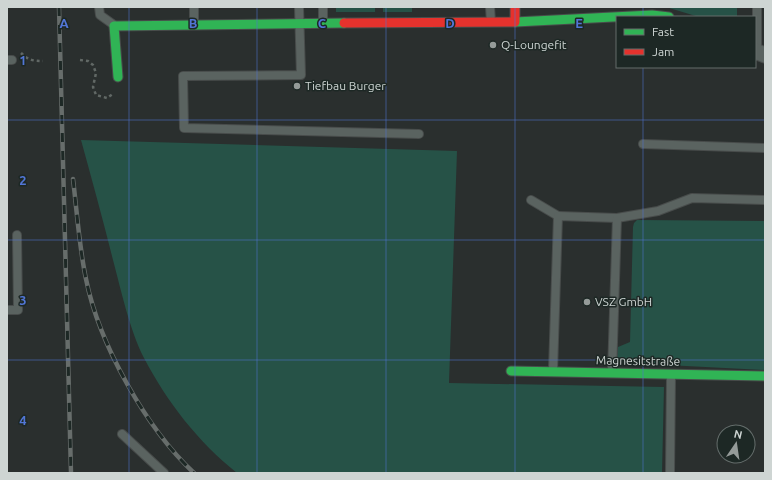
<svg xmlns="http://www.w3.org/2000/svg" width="772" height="480" font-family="Ubuntu,sans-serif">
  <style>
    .green { fill: #265247 }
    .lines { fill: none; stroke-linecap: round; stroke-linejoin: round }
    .lane-casing { stroke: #484c4b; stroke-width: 10 }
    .street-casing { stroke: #484c4b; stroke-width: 17 }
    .fast-casing { stroke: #484c4b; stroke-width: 11 }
    .jam-casing { stroke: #484c4b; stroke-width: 11 }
    .path { stroke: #616865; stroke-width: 2.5; stroke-dasharray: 3 3; stroke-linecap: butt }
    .lane { stroke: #5a6360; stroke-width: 8 }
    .street { stroke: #5a6360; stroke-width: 15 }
    .fast { stroke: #30b455; stroke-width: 9 }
    .jam { stroke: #e5322d; stroke-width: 9 }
    .rail-casing { stroke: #676d6b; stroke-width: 4.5 }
    .rail { stroke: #1d2825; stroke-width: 3; stroke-dasharray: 9; stroke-linecap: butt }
    .grid { fill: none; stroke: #5276d6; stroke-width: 1; stroke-opacity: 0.55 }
    .poi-dot { fill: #959b99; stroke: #1d2825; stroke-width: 1.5 }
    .labels { text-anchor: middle; stroke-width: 3; stroke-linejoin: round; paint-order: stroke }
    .poi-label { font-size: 12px; fill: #ced5d3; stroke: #1d2825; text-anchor: start }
    .street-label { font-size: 12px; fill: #ced5d3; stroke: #1d2825 }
    .grid-label { font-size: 13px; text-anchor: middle; font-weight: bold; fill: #5276d6; stroke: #1d2825; stroke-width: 3; stroke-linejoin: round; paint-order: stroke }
  </style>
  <rect width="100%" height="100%" fill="#2a2f2e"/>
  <!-- green -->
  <g class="green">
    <rect x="336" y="7" width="39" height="5"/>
    <rect x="383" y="7" width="29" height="5"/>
    <path d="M 666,7 L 737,7 L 737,17 L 699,17 Z"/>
    <path d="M 81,140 L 457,151 L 449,383 L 664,387 L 662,473 L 237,473 C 198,442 167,402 144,358 C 130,331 121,290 113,260 C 103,220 92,180 81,140 Z"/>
    <path d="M 637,220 L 765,221 L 765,370 L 627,363 L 619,361 L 617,356 L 618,347 L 630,342 L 633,227 L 634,223 Z"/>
  </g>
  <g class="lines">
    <!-- lane casing -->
    <g class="lane-casing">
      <g id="lane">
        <path d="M 99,7 L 100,15 L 114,25"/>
        <path d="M 194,7 L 194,24"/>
        <path d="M 299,7 L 301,75 L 183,76 L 184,128 L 419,134"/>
        <path d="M 323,7 L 323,22"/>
        <path d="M 490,7 L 491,22"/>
        <path d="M 757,7 L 757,52"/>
        <path d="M 7,60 L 12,60"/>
        <path d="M 643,144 L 765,148"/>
        <path d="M 531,200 L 558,216"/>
        <path d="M 7,310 L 18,310 L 17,235"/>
        <path d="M 553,371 L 558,216 L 617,218 L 658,211 L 692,198 L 765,200"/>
        <path d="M 612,373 L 617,218"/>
        <path d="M 122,434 L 164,473"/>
        <path d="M 670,473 L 671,376"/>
      </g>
    </g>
    <!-- street casing -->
    <g class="street-casing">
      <path id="street" d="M 755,51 L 765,55"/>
    </g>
    <!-- fast casing -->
    <g class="fast-casing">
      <g id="fast">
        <path d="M 515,22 L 652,15 L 669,17"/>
        <path d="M 118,77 L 114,26 L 344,23"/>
        <path d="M 511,371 L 765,376"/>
      </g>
    </g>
    <!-- jam casing -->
    <g class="jam-casing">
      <path id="jam" d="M 344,23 L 515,22 L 515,7"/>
    </g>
    <!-- path -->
    <g class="path">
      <path d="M 21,53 C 28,60 33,61 43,61"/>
      <path d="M 80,60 L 88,61 L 93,65 L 96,73 L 93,87 L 96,95 L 107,98 L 114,93"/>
    </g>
    <!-- lane -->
    <use href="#lane" class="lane"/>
    <!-- street -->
    <use href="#street" class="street"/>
    <!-- fast -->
    <use href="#fast" class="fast"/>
    <!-- jam -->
    <use href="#jam" class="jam"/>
    <!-- rail casing -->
    <g class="rail-casing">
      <g id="rail">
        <path d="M 59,7 L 71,473"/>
        <path d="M 73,179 C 77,212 79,246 86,279 C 99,344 146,428 194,473"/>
      </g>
    </g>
    <!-- rail -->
    <use href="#rail" class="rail"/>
  </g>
  <!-- grid -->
  <path class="grid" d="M 129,7 L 129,473M 257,7 L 257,473M 386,7 L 386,473M 515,7 L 515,473M 643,7 L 643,17M 643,67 L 643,473M 7,120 L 765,120M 7,240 L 765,240M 7,360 L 765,360"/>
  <!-- markers -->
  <g class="poi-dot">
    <circle cx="493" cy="45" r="4"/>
    <circle cx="297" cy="86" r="4"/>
    <circle cx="587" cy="302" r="4"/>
  </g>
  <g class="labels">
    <!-- poi labels -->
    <g class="poi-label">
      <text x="501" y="49">Q-Loungefit</text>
      <text x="305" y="90">Tiefbau Burger</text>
      <text x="595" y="306">VSZ GmbH</text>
    </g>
    <!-- street labels -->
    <g class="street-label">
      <text transform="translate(638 361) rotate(1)" y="4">Magnesitstraße</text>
    </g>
  </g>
  <g class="grid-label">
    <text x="64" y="28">A</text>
    <text x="193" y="28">B</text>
    <text x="322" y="28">C</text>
    <text x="450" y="28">D</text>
    <text x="579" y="28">E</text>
    <text x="23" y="65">1</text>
    <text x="23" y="185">2</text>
    <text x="23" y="305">3</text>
    <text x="23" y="425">4</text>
  </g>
  <!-- border -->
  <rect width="772" height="480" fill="none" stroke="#ced5d3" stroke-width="16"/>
  <!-- legend -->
  <rect x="616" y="16" width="140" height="52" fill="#1d2825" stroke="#646d6b"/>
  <rect x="624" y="29" width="20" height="6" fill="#30b455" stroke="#646d6b"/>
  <text x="652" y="36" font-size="12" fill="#ced5d3">Fast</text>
  <rect x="624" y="49" width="20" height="6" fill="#e5322d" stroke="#646d6b"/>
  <text x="652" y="56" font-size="12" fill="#ced5d3">Jam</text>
  <!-- north arrow -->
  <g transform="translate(736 444) rotate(13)"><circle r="19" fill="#1d2825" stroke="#646d6b"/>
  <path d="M0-3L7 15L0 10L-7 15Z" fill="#959b99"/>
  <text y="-6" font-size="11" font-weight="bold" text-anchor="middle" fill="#ced5d3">N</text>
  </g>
</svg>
